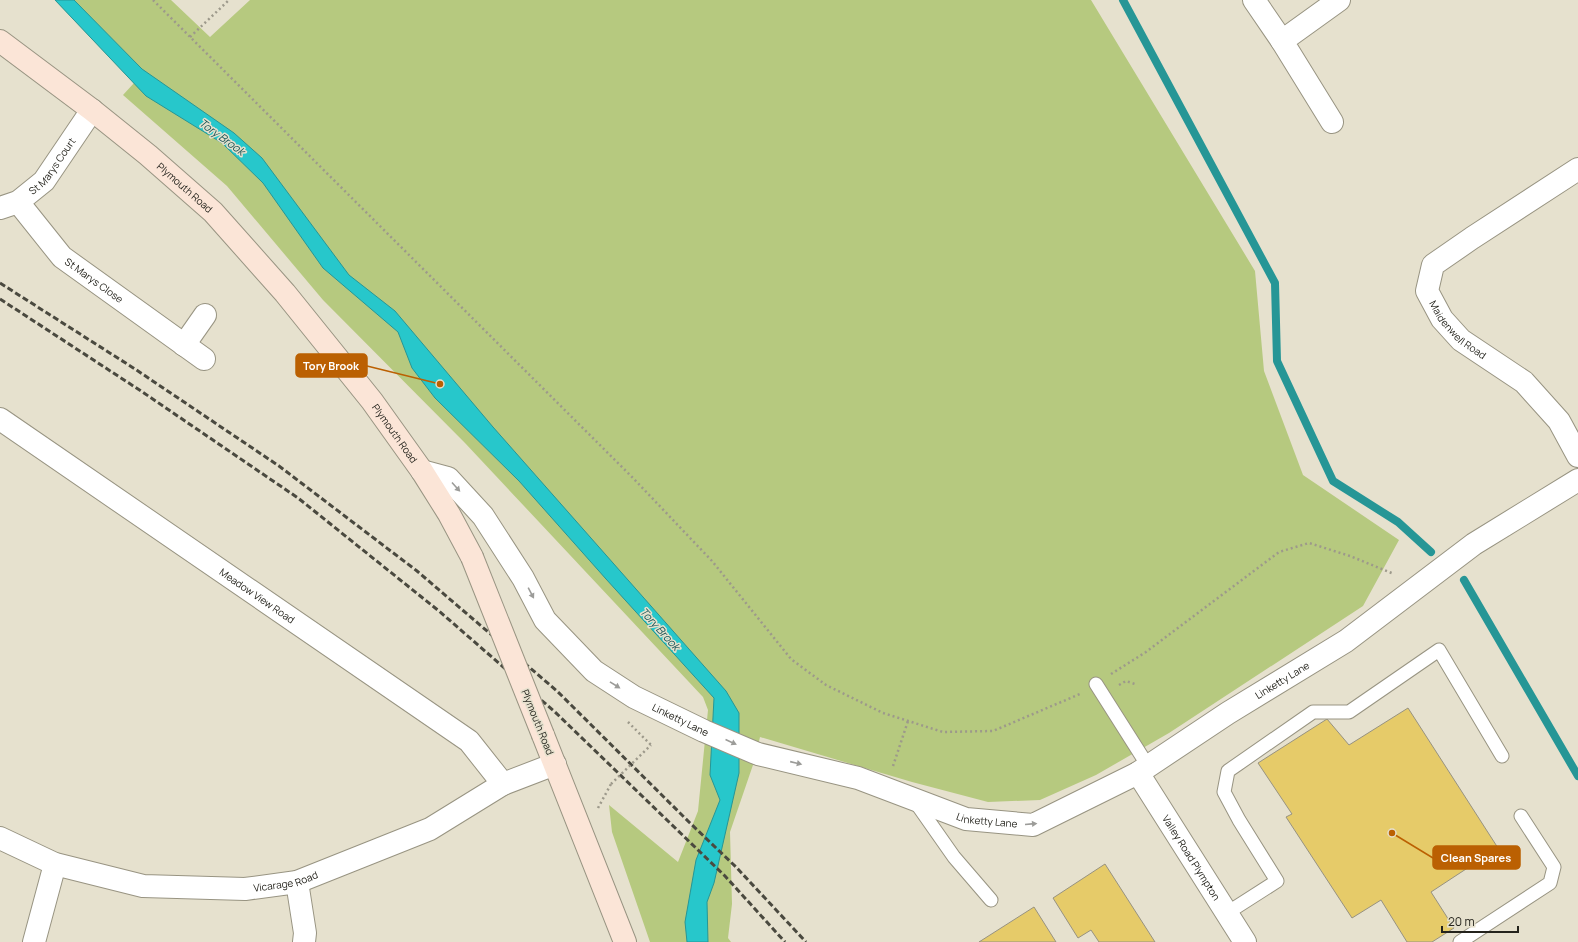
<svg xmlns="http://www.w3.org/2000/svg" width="1578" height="942" font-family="Manrope,sans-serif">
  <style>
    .green { fill: #b6c97f }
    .water { fill: #27c7cb; stroke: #269696 }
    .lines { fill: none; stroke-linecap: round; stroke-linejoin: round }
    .stream { stroke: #269696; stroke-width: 8 }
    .building { fill: #e6cb69; stroke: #979280 }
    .service-casing { stroke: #989482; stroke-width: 15 }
    .minor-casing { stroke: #989482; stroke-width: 24 }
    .secondary-casing { stroke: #989482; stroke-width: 24 }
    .path { stroke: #9d998b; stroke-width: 2.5; stroke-dasharray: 2 3; stroke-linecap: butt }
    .service { stroke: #fff; stroke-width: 13 }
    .minor { stroke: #fff; stroke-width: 22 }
    .secondary { stroke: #fbe5d7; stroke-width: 22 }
    .rail { stroke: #4a493f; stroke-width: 3; stroke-dasharray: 6 3; stroke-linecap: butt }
    .secondary-bridge-casing { stroke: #989482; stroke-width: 24; stroke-linecap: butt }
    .path-bridge { stroke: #9d998b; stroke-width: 2.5; stroke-dasharray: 2 3; stroke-linecap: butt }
    .secondary-bridge { stroke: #fbe5d7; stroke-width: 22 }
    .oneway { fill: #9c9c99 }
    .labels { text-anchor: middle; stroke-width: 3; stroke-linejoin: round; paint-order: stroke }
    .street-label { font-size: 10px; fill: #24231c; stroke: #e6e1ce }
    .water-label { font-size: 11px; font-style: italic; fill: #195658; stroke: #e6e1ce }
    .leader { fill: none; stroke: #bb6002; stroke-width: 1.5 }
    .callout-dot { fill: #bb6002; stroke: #e6e1ce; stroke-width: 1.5 }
    .callout { fill: #bb6002; stroke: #bb6002; stroke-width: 1.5 }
    .callout-label { font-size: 11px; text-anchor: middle; font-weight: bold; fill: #fff }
  </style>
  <rect width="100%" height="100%" fill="#e6e1ce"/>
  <!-- green -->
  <path class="green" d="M 55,0 L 171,0 L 210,37 L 250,0 L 1091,0 L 1255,271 L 1264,371 L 1303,475 L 1399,540 L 1363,606 L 1169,733 L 1096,775 L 1040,800 L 988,802 L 912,782 L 760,737 L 754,762 L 730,832 L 732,904 L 728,938 L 731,942 L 650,942 L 612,832 L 609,805 L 678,862 L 698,811 L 708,710 L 703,697 L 465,443 L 323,300 L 227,186 L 123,95 L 134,83 Z"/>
  <!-- water -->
  <path class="water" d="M 55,0 L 74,0 L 142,69 L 234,133 L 262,158 L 349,275 L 395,311 L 493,427 L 726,691 L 739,713 L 739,773 L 714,883 L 707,902 L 708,942 L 687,942 L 685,922 L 696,860 L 720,800 L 710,775 L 714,698 L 606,579 L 519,481 L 435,398 L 412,368 L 398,332 L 323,268 L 263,183 L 222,143 L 146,96 Z"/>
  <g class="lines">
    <!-- stream -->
    <g class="stream">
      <path d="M 1123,0 L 1275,283 L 1277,361 L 1333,481 L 1398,522 L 1431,552"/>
      <path d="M 1464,580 L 1578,776"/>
    </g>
  </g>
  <!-- building -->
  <g class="building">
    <path d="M 1408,708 L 1498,848 L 1431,892 L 1454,928 L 1432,942 L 1407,942 L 1381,900 L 1352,918 L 1286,817 L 1292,814 L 1258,763 L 1327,719 L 1349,745 Z"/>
    <path d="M 1105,864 L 1155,942 L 1099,942 L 1091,930 L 1078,938 L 1053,898 Z"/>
    <path d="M 1034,907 L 1056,942 L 979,942 Z"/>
  </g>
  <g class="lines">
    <!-- service casing -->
    <g class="service-casing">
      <g id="service">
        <path d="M 1096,684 L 1148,766"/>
        <path d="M 914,800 L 954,857 L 991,900"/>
        <path d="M 1227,913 L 1277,881 L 1239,820 L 1224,792 L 1228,771 L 1313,712 L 1349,712 L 1439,650 L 1502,756"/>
        <path d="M 1460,942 L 1550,883 L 1554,867 L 1521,816"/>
      </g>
    </g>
    <!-- minor casing -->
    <g class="minor-casing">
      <g id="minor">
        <path d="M 1254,0 L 1282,41"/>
        <path d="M 1332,122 L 1282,41 L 1339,0"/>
        <path id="s1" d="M 1578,169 L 1472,238 L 1433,265 L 1427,291 L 1442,319 L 1461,340 L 1524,382 L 1559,421 L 1578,456"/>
        <path id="s2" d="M 18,202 L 62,257 L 204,359"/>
        <path id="s3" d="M 0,208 L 18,202 L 44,181 L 92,110"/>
        <path d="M 184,345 L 205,315"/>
        <path id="s4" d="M 0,419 L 469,741 L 503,784"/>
        <path id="s5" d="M 422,471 L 448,478 L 483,516 L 523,578 L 545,620 L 594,671 L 634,697 L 704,731 L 758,754 L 858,778 L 966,819 L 1033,825 L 1138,773 L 1228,713 L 1346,641 L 1474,544 L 1578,480"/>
        <path id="s6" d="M 1138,773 L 1245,942"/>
        <path id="s7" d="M 0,838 L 55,864 L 143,886 L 245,889 L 297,882 L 430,829 L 503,784 L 555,764"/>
        <path d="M 297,882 L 305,933 L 304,942"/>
        <path d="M 34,942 L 55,864"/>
      </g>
    </g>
    <!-- secondary casing -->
    <g class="secondary-casing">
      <g id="secondary">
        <path id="s8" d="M 0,41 L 92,110 L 148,155 L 213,212 L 285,293 L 372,401 L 422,471 L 449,514 L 472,557"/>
        <path d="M 543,735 L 625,942"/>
      </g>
    </g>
    <!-- path -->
    <g class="path">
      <path d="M 153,0 L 633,478 L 712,561 L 791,659 L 826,685 L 883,713 L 943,732 L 993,731 L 1080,694"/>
      <path d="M 190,37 L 229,0"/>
      <path d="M 1111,674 L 1146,652 L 1279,552 L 1309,543 L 1350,556 L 1394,574"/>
      <path d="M 1119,685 L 1126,681 L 1135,684"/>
      <path d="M 628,722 L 651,745"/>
      <path d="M 893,766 L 908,721"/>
      <path d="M 598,808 L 611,784"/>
    </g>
    <!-- service -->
    <use href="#service" class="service"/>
    <!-- minor -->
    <use href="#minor" class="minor"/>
    <!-- secondary -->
    <use href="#secondary" class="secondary"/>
    <!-- rail -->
    <g class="rail">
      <path d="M 0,283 L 135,369 L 279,466 L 417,571 L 557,691 L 690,823 L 736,867 L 806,942"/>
      <path d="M 0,299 L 141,391 L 298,498 L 439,611 L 555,712 L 725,876 L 785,942"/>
    </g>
    <!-- secondary-bridge casing -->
    <g class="secondary-bridge-casing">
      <path id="secondary-bridge" d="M 472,557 L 543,735"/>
    </g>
    <!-- path-bridge -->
    <path class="path-bridge" d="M 611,784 L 651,745"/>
    <!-- secondary-bridge -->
    <use href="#secondary-bridge" class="secondary-bridge"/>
  </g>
  <!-- one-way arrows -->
  <defs><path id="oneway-solid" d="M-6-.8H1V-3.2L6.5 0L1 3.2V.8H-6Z"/></defs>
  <g class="oneway">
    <use href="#oneway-solid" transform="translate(456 487) rotate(48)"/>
    <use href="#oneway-solid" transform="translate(531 593) rotate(62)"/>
    <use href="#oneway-solid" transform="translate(615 685) rotate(32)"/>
    <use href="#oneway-solid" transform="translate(731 742) rotate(24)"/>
    <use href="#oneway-solid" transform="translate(796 763) rotate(13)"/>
    <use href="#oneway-solid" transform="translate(1031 824) rotate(-5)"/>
  </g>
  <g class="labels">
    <!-- street labels -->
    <g class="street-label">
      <text dy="4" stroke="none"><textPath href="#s3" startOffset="69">St Marys Court</textPath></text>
      <text dy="4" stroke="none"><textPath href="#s8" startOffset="236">Plymouth Road</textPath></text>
      <text dy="4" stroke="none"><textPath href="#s2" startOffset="110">St Marys Close</textPath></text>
      <text dy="4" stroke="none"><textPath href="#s1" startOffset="251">Maidenwell Road</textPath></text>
      <text dy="4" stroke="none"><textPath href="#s8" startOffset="560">Plymouth Road</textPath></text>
      <text dy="4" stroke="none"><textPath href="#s4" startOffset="312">Meadow View Road</textPath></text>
      <text dy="4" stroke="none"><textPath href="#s5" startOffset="1029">Linketty Lane</textPath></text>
      <text dy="4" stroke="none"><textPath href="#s5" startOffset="370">Linketty Lane</textPath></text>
      <text transform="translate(538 722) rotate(68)" y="4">Plymouth Road</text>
      <text dy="4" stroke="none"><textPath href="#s5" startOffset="694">Linketty Lane</textPath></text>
      <text dy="4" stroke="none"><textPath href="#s6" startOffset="100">Valley Road Plympton</textPath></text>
      <text dy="4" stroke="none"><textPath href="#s7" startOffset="295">Vicarage Road</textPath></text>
    </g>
    <!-- water labels -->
    <g class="water-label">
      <text transform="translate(222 137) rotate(36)" y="4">Tory Brook</text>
      <text transform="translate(660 629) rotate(48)" y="4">Tory Brook</text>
    </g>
  </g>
  <!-- callouts -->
  <path class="leader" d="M440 384L367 366M1392 833L1433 858"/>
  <g class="callout-dot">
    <circle cx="440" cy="384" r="4"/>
    <circle cx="1392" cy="833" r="4"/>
  </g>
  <g class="callout">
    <rect x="296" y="354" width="71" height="23" rx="4"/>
    <rect x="1433" y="846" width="87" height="23" rx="4"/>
  </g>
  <g class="callout-label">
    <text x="331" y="370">Tory Brook</text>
    <text x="1476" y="862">Clean Spares</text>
  </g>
  <!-- scale -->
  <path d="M1442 926v6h76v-6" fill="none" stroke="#24231c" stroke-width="2"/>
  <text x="1448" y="926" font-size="12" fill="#24231c" stroke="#e6e1ce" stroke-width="3" paint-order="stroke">20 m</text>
</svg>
